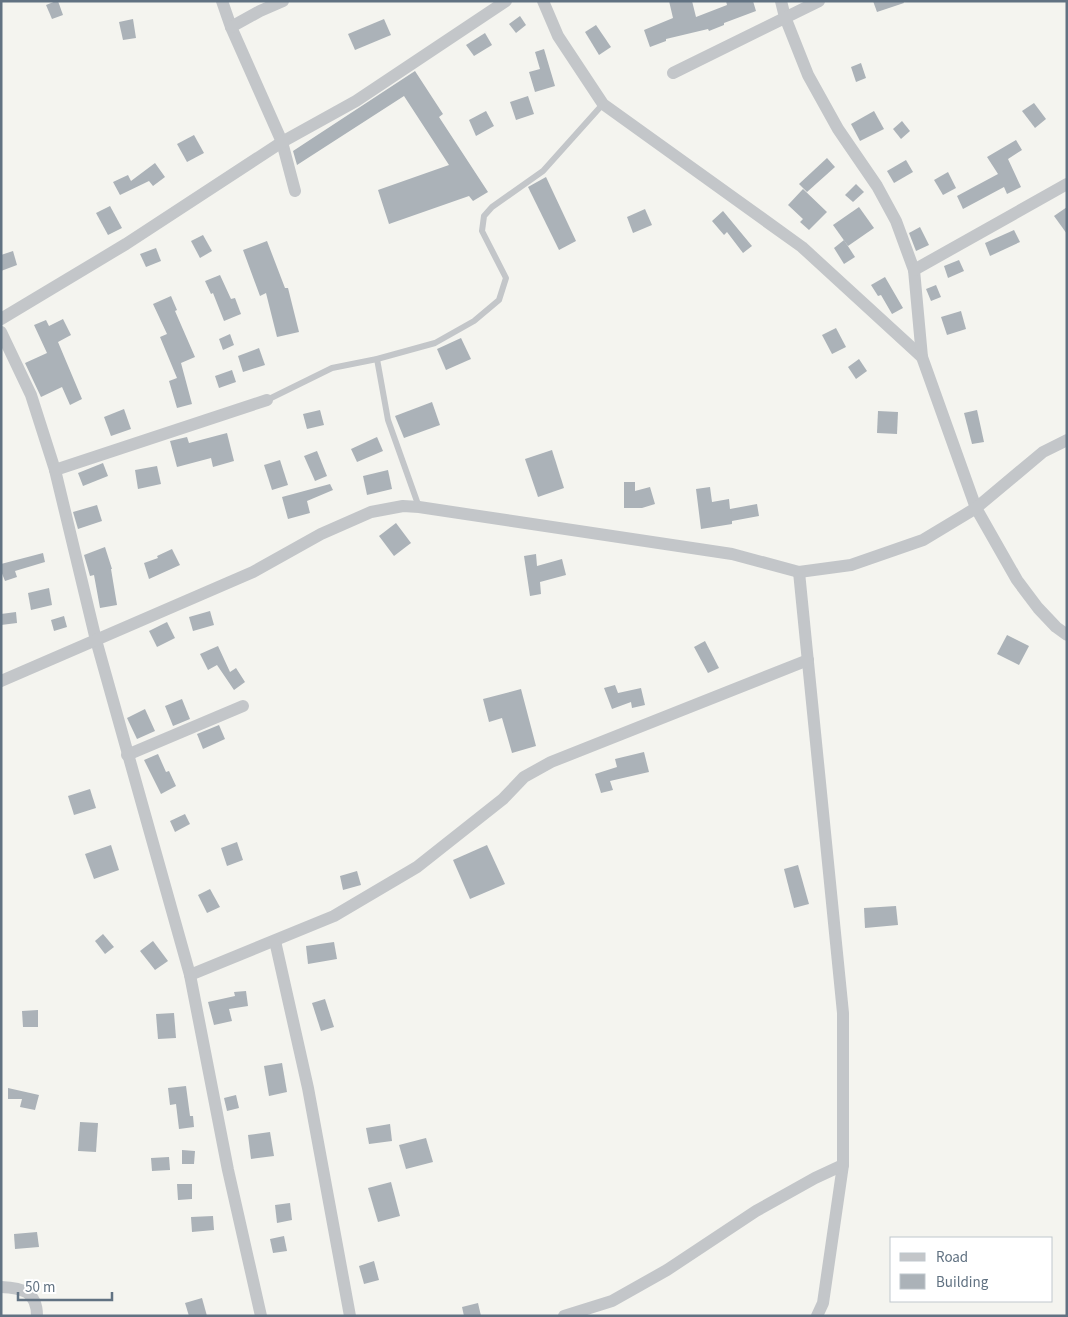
<svg xmlns="http://www.w3.org/2000/svg" width="1068" height="1317" font-family="'Source Sans 3',sans-serif">
  <style>
    .building { fill: #abb2b8 }
    .lines { fill: none; stroke-linecap: round; stroke-linejoin: round }
    .lane { stroke: #c3c6c9; stroke-width: 6 }
    .street { stroke: #c3c6c9; stroke-width: 12 }
  </style>
  <rect width="100%" height="100%" fill="#f4f4ef"/>
  <!-- building -->
  <g class="building">
    <path d="M 56,1 L 58,1 L 63,15 L 52,19 L 46,5 Z"/>
    <path d="M 669,1 L 692,1 L 696,17 L 727,5 L 726,1 L 753,1 L 756,11 L 724,23 L 724,25 L 709,31 L 708,29 L 666,39 L 666,41 L 650,47 L 644,30 L 673,18 Z"/>
    <path d="M 873,1 L 903,1 L 904,3 L 877,12 Z"/>
    <path d="M 520,16 L 526,25 L 516,33 L 509,24 Z"/>
    <path d="M 133,19 L 136,38 L 123,40 L 119,22 Z"/>
    <path d="M 384,19 L 391,35 L 355,50 L 348,34 Z"/>
    <path d="M 596,25 L 611,47 L 599,55 L 585,32 Z"/>
    <path d="M 485,33 L 492,45 L 474,56 L 466,45 Z"/>
    <path d="M 544,49 L 555,86 L 535,92 L 529,72 L 540,69 L 535,52 Z"/>
    <path d="M 861,63 L 866,78 L 856,82 L 851,67 Z"/>
    <path d="M 415,71 L 443,114 L 439,117 L 488,192 L 473,201 L 469,196 L 389,224 L 378,190 L 449,165 L 404,96 L 297,165 L 293,151 Z"/>
    <path d="M 528,96 L 534,114 L 516,120 L 510,102 Z"/>
    <path d="M 1034,103 L 1046,119 L 1035,128 L 1022,111 Z"/>
    <path d="M 486,111 L 494,126 L 476,136 L 469,120 Z"/>
    <path d="M 874,111 L 884,129 L 860,141 L 851,124 Z"/>
    <path d="M 902,121 L 910,131 L 901,139 L 893,129 Z"/>
    <path d="M 194,135 L 204,153 L 187,162 L 177,144 Z"/>
    <path d="M 1016,140 L 1022,150 L 1008,159 L 1021,187 L 1007,194 L 1004,187 L 963,209 L 957,196 L 998,174 L 987,157 Z"/>
    <path d="M 827,158 L 835,167 L 807,192 L 799,184 Z"/>
    <path d="M 906,160 L 913,172 L 894,183 L 887,171 Z"/>
    <path d="M 155,163 L 165,177 L 153,186 L 149,181 L 120,195 L 113,182 L 128,175 L 131,181 Z"/>
    <path d="M 948,172 L 956,188 L 943,195 L 934,180 Z"/>
    <path d="M 546,177 L 576,241 L 559,250 L 528,187 Z"/>
    <path d="M 856,184 L 864,192 L 853,202 L 845,195 Z"/>
    <path d="M 803,189 L 827,212 L 809,230 L 800,222 L 803,219 L 788,205 Z"/>
    <path d="M 110,206 L 122,228 L 108,235 L 96,213 Z"/>
    <path d="M 859,207 L 874,228 L 848,246 L 833,225 Z"/>
    <path d="M 1067,207 L 1067,234 L 1054,216 Z"/>
    <path d="M 645,209 L 652,225 L 633,233 L 627,217 Z"/>
    <path d="M 723,211 L 752,246 L 743,253 L 727,232 L 724,235 L 712,221 Z"/>
    <path d="M 920,227 L 929,245 L 916,251 L 909,233 Z"/>
    <path d="M 1014,230 L 1020,242 L 990,256 L 985,243 Z"/>
    <path d="M 203,235 L 212,251 L 200,258 L 191,241 Z"/>
    <path d="M 844,240 L 855,257 L 844,264 L 834,248 Z"/>
    <path d="M 267,241 L 285,288 L 288,288 L 299,332 L 277,337 L 266,293 L 260,296 L 243,250 Z"/>
    <path d="M 156,248 L 161,261 L 146,267 L 140,254 Z"/>
    <path d="M 13,251 L 17,265 L 1,271 L 1,255 Z"/>
    <path d="M 959,260 L 964,271 L 948,278 L 944,266 Z"/>
    <path d="M 220,275 L 231,299 L 235,298 L 241,314 L 224,321 L 213,293 L 211,294 L 205,281 Z"/>
    <path d="M 885,277 L 903,308 L 892,314 L 881,295 L 878,296 L 871,285 Z"/>
    <path d="M 936,285 L 941,297 L 931,301 L 926,289 Z"/>
    <path d="M 171,296 L 177,310 L 175,311 L 195,357 L 181,363 L 192,404 L 177,408 L 169,381 L 177,378 L 160,337 L 167,334 L 153,304 Z"/>
    <path d="M 961,311 L 966,329 L 947,335 L 941,317 Z"/>
    <path d="M 63,319 L 71,335 L 58,342 L 82,399 L 70,405 L 62,387 L 41,397 L 25,363 L 47,353 L 34,325 L 46,320 L 49,326 Z"/>
    <path d="M 836,328 L 846,347 L 832,354 L 822,335 Z"/>
    <path d="M 230,334 L 234,345 L 223,350 L 219,339 Z"/>
    <path d="M 461,338 L 471,359 L 446,370 L 437,349 Z"/>
    <path d="M 259,348 L 265,365 L 243,372 L 238,356 Z"/>
    <path d="M 859,359 L 867,371 L 856,379 L 848,367 Z"/>
    <path d="M 232,370 L 236,382 L 219,388 L 215,376 Z"/>
    <path d="M 432,402 L 440,425 L 404,438 L 395,416 Z"/>
    <path d="M 124,409 L 131,429 L 111,436 L 104,417 Z"/>
    <path d="M 320,410 L 324,425 L 307,429 L 303,414 Z"/>
    <path d="M 977,410 L 984,442 L 972,444 L 964,413 Z"/>
    <path d="M 878,411 L 898,412 L 897,434 L 877,433 Z"/>
    <path d="M 227,433 L 234,461 L 213,467 L 211,458 L 177,467 L 170,441 L 187,437 L 189,443 Z"/>
    <path d="M 377,437 L 383,451 L 357,462 L 351,449 Z"/>
    <path d="M 552,450 L 564,488 L 538,497 L 525,459 Z"/>
    <path d="M 317,451 L 327,476 L 315,481 L 304,456 Z"/>
    <path d="M 280,460 L 288,485 L 272,490 L 264,465 Z"/>
    <path d="M 103,463 L 108,476 L 83,486 L 78,473 Z"/>
    <path d="M 157,466 L 161,484 L 138,489 L 135,470 Z"/>
    <path d="M 388,470 L 392,489 L 367,495 L 363,476 Z"/>
    <path d="M 624,482 L 635,482 L 635,491 L 650,487 L 655,504 L 642,508 L 624,508 Z"/>
    <path d="M 330,484 L 333,490 L 307,501 L 310,513 L 288,519 L 282,497 Z"/>
    <path d="M 710,487 L 712,502 L 729,499 L 730,509 L 757,504 L 759,516 L 732,521 L 732,524 L 701,529 L 696,489 Z"/>
    <path d="M 97,505 L 102,521 L 78,529 L 73,512 Z"/>
    <path d="M 396,523 L 411,543 L 394,556 L 379,536 Z"/>
    <path d="M 105,547 L 112,569 L 111,569 L 117,605 L 100,608 L 94,575 L 90,576 L 84,555 Z"/>
    <path d="M 172,549 L 180,565 L 149,579 L 144,563 L 158,558 L 157,556 Z"/>
    <path d="M 43,553 L 45,562 L 15,571 L 17,577 L 5,581 L 1,571 L 1,564 Z"/>
    <path d="M 536,554 L 537,566 L 562,559 L 566,575 L 540,582 L 541,594 L 530,596 L 524,556 Z"/>
    <path d="M 49,588 L 52,605 L 31,610 L 28,593 Z"/>
    <path d="M 210,611 L 214,625 L 193,631 L 189,617 Z"/>
    <path d="M 16,612 L 17,623 L 1,625 L 1,614 Z"/>
    <path d="M 64,616 L 67,627 L 54,631 L 51,620 Z"/>
    <path d="M 167,622 L 175,638 L 157,647 L 149,631 Z"/>
    <path d="M 1007,635 L 1029,646 L 1019,665 L 997,654 Z"/>
    <path d="M 705,641 L 719,668 L 708,673 L 694,647 Z"/>
    <path d="M 218,646 L 230,672 L 236,668 L 245,682 L 234,690 L 217,665 L 208,670 L 200,654 Z"/>
    <path d="M 615,685 L 618,693 L 641,688 L 645,705 L 632,708 L 631,702 L 612,709 L 604,688 Z"/>
    <path d="M 521,689 L 536,746 L 512,753 L 502,718 L 489,722 L 483,699 Z"/>
    <path d="M 182,699 L 190,719 L 173,726 L 165,706 Z"/>
    <path d="M 145,709 L 155,731 L 137,739 L 127,718 Z"/>
    <path d="M 219,725 L 225,739 L 203,749 L 197,734 Z"/>
    <path d="M 644,752 L 649,772 L 610,781 L 613,790 L 601,793 L 595,774 L 617,767 L 615,759 Z"/>
    <path d="M 158,754 L 166,772 L 169,771 L 176,786 L 161,794 L 144,760 Z"/>
    <path d="M 90,789 L 96,808 L 74,815 L 68,796 Z"/>
    <path d="M 185,814 L 190,824 L 175,832 L 170,821 Z"/>
    <path d="M 237,842 L 243,860 L 227,866 L 221,848 Z"/>
    <path d="M 111,845 L 119,870 L 94,879 L 85,854 Z"/>
    <path d="M 487,845 L 505,884 L 470,899 L 453,860 Z"/>
    <path d="M 798,865 L 809,904 L 794,908 L 784,869 Z"/>
    <path d="M 357,871 L 361,885 L 343,890 L 340,876 Z"/>
    <path d="M 210,889 L 220,907 L 207,913 L 198,895 Z"/>
    <path d="M 896,906 L 898,925 L 865,928 L 864,908 Z"/>
    <path d="M 103,934 L 114,947 L 105,954 L 95,941 Z"/>
    <path d="M 153,941 L 168,961 L 155,970 L 140,951 Z"/>
    <path d="M 334,942 L 337,959 L 308,964 L 306,946 Z"/>
    <path d="M 246,991 L 248,1006 L 229,1009 L 232,1021 L 214,1025 L 208,1002 L 235,996 L 234,992 Z"/>
    <path d="M 325,999 L 334,1027 L 321,1031 L 312,1003 Z"/>
    <path d="M 38,1010 L 38,1027 L 23,1027 L 22,1011 Z"/>
    <path d="M 174,1013 L 176,1038 L 158,1039 L 156,1014 Z"/>
    <path d="M 282,1063 L 287,1092 L 269,1096 L 264,1066 Z"/>
    <path d="M 186,1086 L 190,1116 L 193,1116 L 194,1127 L 179,1129 L 176,1104 L 170,1105 L 168,1088 Z"/>
    <path d="M 8,1088 L 39,1095 L 35,1110 L 20,1107 L 22,1099 L 8,1099 Z"/>
    <path d="M 236,1095 L 239,1108 L 227,1111 L 224,1098 Z"/>
    <path d="M 80,1122 L 98,1123 L 96,1152 L 78,1151 Z"/>
    <path d="M 390,1124 L 392,1141 L 369,1144 L 366,1128 Z"/>
    <path d="M 270,1132 L 274,1156 L 251,1159 L 248,1135 Z"/>
    <path d="M 426,1138 L 433,1162 L 406,1169 L 399,1145 Z"/>
    <path d="M 182,1150 L 195,1151 L 194,1164 L 182,1164 Z"/>
    <path d="M 169,1157 L 170,1170 L 152,1171 L 151,1158 Z"/>
    <path d="M 391,1182 L 400,1216 L 378,1222 L 368,1188 Z"/>
    <path d="M 177,1184 L 192,1184 L 192,1199 L 178,1200 Z"/>
    <path d="M 290,1203 L 292,1220 L 277,1223 L 275,1205 Z"/>
    <path d="M 213,1216 L 214,1230 L 192,1232 L 191,1217 Z"/>
    <path d="M 37,1232 L 39,1247 L 15,1249 L 14,1234 Z"/>
    <path d="M 284,1236 L 287,1251 L 273,1253 L 270,1239 Z"/>
    <path d="M 374,1261 L 379,1280 L 364,1284 L 359,1266 Z"/>
    <path d="M 202,1298 L 207,1316 L 189,1316 L 185,1303 Z"/>
    <path d="M 478,1303 L 481,1316 L 464,1316 L 462,1307 Z"/>
  </g>
  <g class="lines">
    <!-- lane -->
    <g class="lane">
      <path d="M 377,359 L 388,420 L 419,507"/>
      <path d="M 267,400 L 332,368 L 377,359 L 435,343 L 474,321 L 499,300 L 506,278 L 482,231 L 484,216 L 492,207 L 543,171 L 603,104"/>
    </g>
    <!-- street -->
    <g class="street">
      <path d="M 222,1 L 231,27 L 282,142 L 295,191"/>
      <path d="M 543,1 L 558,36 L 603,104 L 802,247 L 922,357"/>
      <path d="M 781,1 L 785,17 L 808,75 L 838,129 L 877,186 L 896,221 L 914,270 L 922,357 L 976,508 L 1017,580 L 1038,608 L 1056,627 L 1067,635"/>
      <path d="M 231,27 L 260,11 L 283,1"/>
      <path d="M 673,73 L 819,1"/>
      <path d="M 914,270 L 1067,184"/>
      <path d="M 1,319 L 126,244 L 282,142 L 356,101 L 506,1"/>
      <path d="M 1,332 L 31,395 L 55,470 L 96,640 L 190,975 L 228,1170 L 261,1316"/>
      <path d="M 55,470 L 267,400"/>
      <path d="M 799,572 L 843,1013 L 843,1165 L 823,1303 L 817,1316"/>
      <path d="M 1,681 L 253,572 L 321,534 L 371,512 L 403,506 L 419,507 L 732,554 L 799,572 L 851,565 L 923,540 L 976,508 L 1043,452 L 1067,440"/>
      <path d="M 127,755 L 243,706"/>
      <path d="M 275,941 L 308,1088 L 350,1316"/>
      <path d="M 190,975 L 334,916 L 417,867 L 503,799 L 524,777 L 551,762 L 808,660"/>
      <path d="M 1,1287 C 22,1288 37,1291 37,1316"/>
      <path d="M 564,1316 L 612,1301 L 667,1270 L 756,1211 L 815,1178 L 843,1165"/>
    </g>
  </g>
  <!-- border -->
  <rect width="1068" height="1317" fill="none" stroke="#617282" stroke-width="5"/>
  <!-- legend -->
  <rect x="890" y="1237" width="162" height="65" fill="#ffffff" stroke="#c0c7cd"/>
  <rect x="900" y="1253" width="25" height="8" fill="#c3c6c9" stroke="#c0c7cd"/>
  <text x="936" y="1262" font-size="15" fill="#617282">Road</text>
  <rect x="900" y="1274" width="25" height="15" fill="#abb2b8" stroke="#c0c7cd"/>
  <text x="936" y="1287" font-size="15" fill="#617282">Building</text>
  <!-- scale -->
  <path d="M18 1292v8h94v-8" fill="none" stroke="#617282" stroke-width="2.5"/>
  <text x="25" y="1292" font-size="15" fill="#617282" stroke="#ffffff" stroke-width="4" paint-order="stroke">50 m</text>
</svg>
